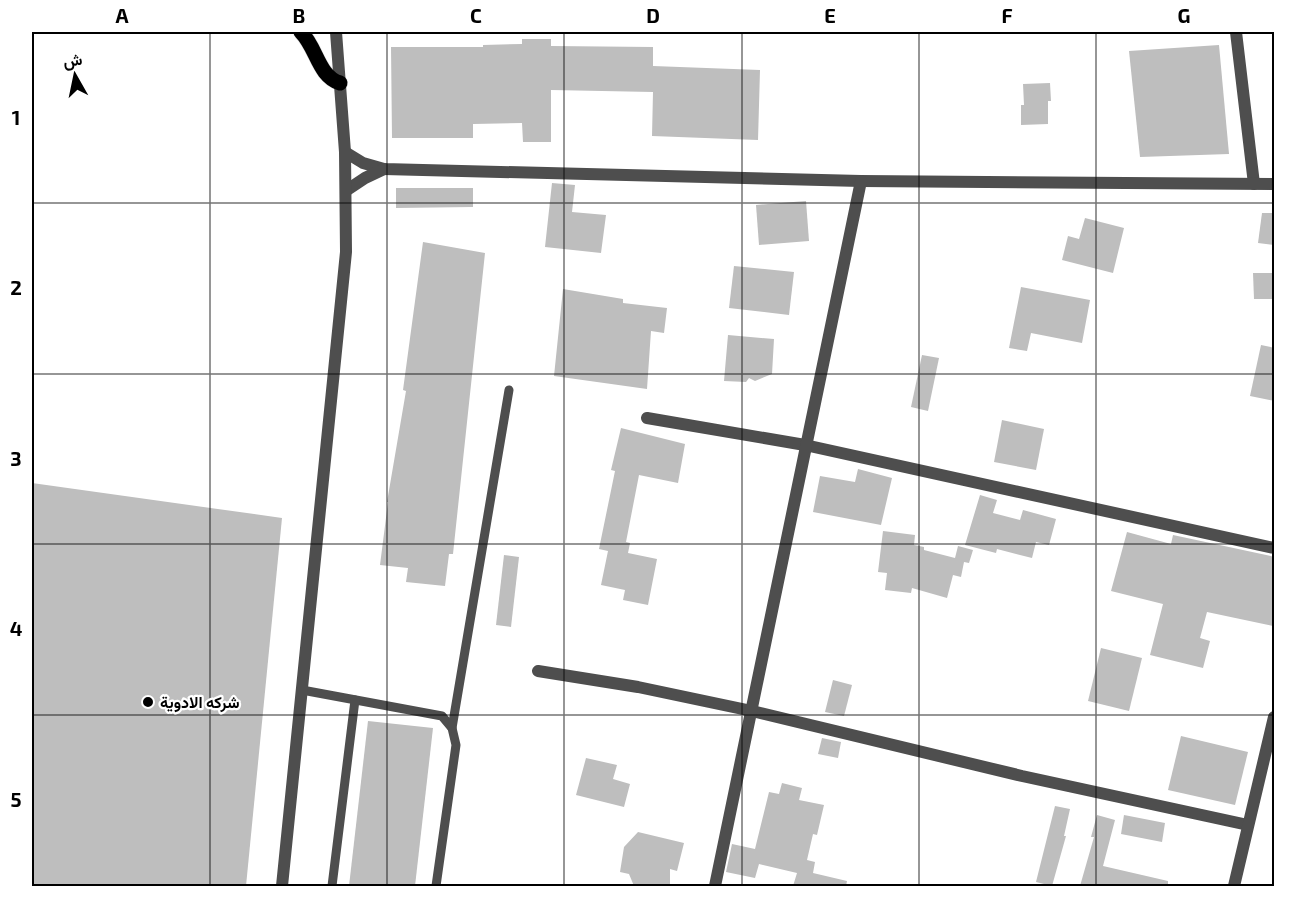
<svg xmlns="http://www.w3.org/2000/svg" width="1306" height="918" font-family="'Exo 2',Vazirmatn,sans-serif">
  <style>
    .building { fill: #bebebe }
    .lines { fill: none; stroke-linecap: round; stroke-linejoin: round }
    .primary-casing { stroke: #dbdbdb; stroke-width: 16 }
    .service { stroke: #4e4e4e; stroke-width: 9 }
    .minor { stroke: #4e4e4e; stroke-width: 12 }
    .tertiary { stroke: #4e4e4e; stroke-width: 12 }
    .primary { stroke: #000; stroke-width: 15 }
    .grid { fill: none; stroke: #000; stroke-width: 1.5; stroke-opacity: 0.55 }
    .poi-dot { fill: #000; stroke: #fff; stroke-width: 2 }
    .labels { text-anchor: middle; stroke-width: 4.5; stroke-linejoin: round; paint-order: stroke }
    .poi-label { font-size: 16px; font-weight: bold; fill: #000; stroke: #fff; text-anchor: start }
    .neatline { fill: none; stroke: #000; stroke-width: 2 }
    .grid-label { font-size: 20px; text-anchor: middle; font-weight: bold; fill: #000 }
  </style>
  <rect width="100%" height="100%" fill="#fff"/>
  <!-- building -->
  <g class="building">
    <path d="M 522,39 L 551,39 L 551,46 L 653,47 L 653,66 L 760,70 L 758,140 L 652,136 L 653,92 L 551,90 L 551,142 L 523,142 L 522,123 L 473,124 L 473,138 L 392,138 L 391,47 L 483,47 L 483,45 L 522,44 Z"/>
    <path d="M 1219,45 L 1229,154 L 1140,157 L 1129,51 Z"/>
    <path d="M 1050,83 L 1051,101 L 1048,101 L 1048,124 L 1021,125 L 1021,105 L 1024,105 L 1023,84 Z"/>
    <path d="M 552,183 L 575,185 L 572,212 L 606,215 L 601,253 L 545,247 Z"/>
    <path d="M 396,188 L 473,188 L 473,207 L 396,208 Z"/>
    <path d="M 806,201 L 809,241 L 759,245 L 756,205 Z"/>
    <path d="M 1262,213 L 1275,213 L 1275,245 L 1258,243 Z"/>
    <path d="M 1085,218 L 1124,228 L 1113,273 L 1062,260 L 1068,236 L 1079,239 Z"/>
    <path d="M 423,242 L 485,253 L 453,554 L 449,554 L 445,586 L 406,582 L 408,568 L 380,565 L 388,502 L 387,502 L 406,391 L 403,390 Z"/>
    <path d="M 734,266 L 794,272 L 789,315 L 729,308 Z"/>
    <path d="M 1253,273 L 1275,273 L 1275,299 L 1254,299 Z"/>
    <path d="M 1021,287 L 1090,300 L 1082,343 L 1031,333 L 1027,351 L 1009,348 Z"/>
    <path d="M 563,289 L 623,299 L 623,303 L 667,308 L 664,333 L 651,331 L 647,389 L 554,376 Z"/>
    <path d="M 728,335 L 774,339 L 772,374 L 755,381 L 749,378 L 746,382 L 724,381 Z"/>
    <path d="M 1261,345 L 1275,348 L 1275,401 L 1250,396 Z"/>
    <path d="M 922,355 L 939,358 L 928,411 L 911,407 Z"/>
    <path d="M 1002,420 L 1044,429 L 1036,470 L 994,462 Z"/>
    <path d="M 621,428 L 685,444 L 678,483 L 639,475 L 626,542 L 630,543 L 628,553 L 657,559 L 648,605 L 623,600 L 625,590 L 601,585 L 608,551 L 599,549 L 615,471 L 611,470 Z"/>
    <path d="M 858,469 L 892,478 L 881,525 L 813,512 L 820,476 L 855,482 Z"/>
    <path d="M 32,483 L 282,518 L 246,886 L 32,886 Z"/>
    <path d="M 980,495 L 997,500 L 993,513 L 1020,520 L 1023,510 L 1056,519 L 1049,545 L 1036,542 L 1032,558 L 997,549 L 996,553 L 965,545 Z"/>
    <path d="M 883,531 L 915,535 L 914,545 L 924,547 L 924,550 L 955,558 L 958,546 L 973,550 L 969,563 L 964,562 L 961,577 L 953,575 L 947,598 L 912,588 L 911,593 L 885,590 L 887,573 L 878,572 Z"/>
    <path d="M 1127,532 L 1171,544 L 1173,535 L 1275,557 L 1275,617 L 1273,626 L 1207,612 L 1200,638 L 1210,641 L 1203,668 L 1150,655 L 1163,604 L 1111,591 Z"/>
    <path d="M 504,555 L 519,557 L 511,627 L 496,625 Z"/>
    <path d="M 1101,648 L 1142,658 L 1129,711 L 1088,701 Z"/>
    <path d="M 833,680 L 852,685 L 844,716 L 825,712 Z"/>
    <path d="M 368,721 L 433,728 L 415,886 L 349,886 Z"/>
    <path d="M 1181,736 L 1248,752 L 1235,805 L 1168,790 Z"/>
    <path d="M 822,738 L 841,742 L 838,758 L 818,754 Z"/>
    <path d="M 586,758 L 617,765 L 613,779 L 630,784 L 624,807 L 576,795 Z"/>
    <path d="M 782,783 L 802,788 L 799,800 L 824,805 L 817,835 L 813,834 L 807,860 L 815,862 L 813,873 L 847,881 L 846,886 L 793,886 L 797,873 L 759,864 L 755,878 L 726,872 L 732,844 L 755,849 L 769,792 L 779,794 Z"/>
    <path d="M 1055,806 L 1070,809 L 1064,836 L 1066,836 L 1052,886 L 1036,882 Z"/>
    <path d="M 1097,815 L 1115,820 L 1103,866 L 1168,881 L 1168,886 L 1080,886 L 1094,837 L 1091,837 Z"/>
    <path d="M 1124,815 L 1165,823 L 1162,842 L 1121,834 Z"/>
    <path d="M 638,832 L 684,843 L 677,871 L 670,869 L 670,886 L 634,886 L 629,874 L 620,872 L 624,847 Z"/>
  </g>
  <g class="lines">
    <!-- primary casing -->
    <g class="primary-casing">
      <path id="primary" d="M 301,32 C 317,48 318,76 340,83"/>
    </g>
    <!-- service -->
    <g class="service">
      <path d="M 302,690 L 442,716 L 452,728 L 456,745 L 436,886"/>
      <path d="M 452,728 L 509,390"/>
      <path d="M 332,886 L 355,700"/>
    </g>
    <!-- minor -->
    <g class="minor">
      <path d="M 1236,32 L 1254,184"/>
      <path d="M 345,152 L 363,163 L 384,169 L 861,181 L 1274,184"/>
      <path d="M 347,190 L 365,178 L 384,169"/>
      <path d="M 647,418 L 805,445 L 1274,548"/>
      <path d="M 538,671 L 638,687 L 752,711 L 1022,776 L 1248,825"/>
      <path d="M 715,886 L 861,181"/>
      <path d="M 1234,886 L 1274,717"/>
    </g>
    <!-- tertiary -->
    <path class="tertiary" d="M 282,886 L 346,252 L 345,152 L 336,32"/>
    <!-- primary -->
    <use href="#primary" class="primary"/>
  </g>
  <!-- grid -->
  <path class="grid" d="M 210,32 L 210,886M 387,32 L 387,886M 564,32 L 564,886M 742,32 L 742,886M 919,32 L 919,886M 1096,32 L 1096,886M 32,203 L 1274,203M 32,374 L 1274,374M 32,544 L 1274,544M 32,715 L 1274,715"/>
  <!-- markers -->
  <circle class="poi-dot" cx="148" cy="702" r="6"/>
  <g class="labels">
    <!-- poi labels -->
    <g class="poi-label">
      <text x="160" y="708">شركه الادوية</text>
    </g>
  </g>
  <!-- border -->
  <rect width="1306" height="918" fill="none" stroke="#ffffff" stroke-width="66"/>
  <!-- north arrow -->
  <g transform="translate(75 75) rotate(351)" stroke="#ffffff" stroke-width="4.5" paint-order="stroke">
  <path d="M0-4.5L10 22L0 15L-10 22Z" fill="#000000"/>
  <text y="-9" font-size="16" font-weight="bold" text-anchor="middle" fill="#000000">ش</text>
  </g>
  <rect x="33" y="33" width="1240" height="852" class="neatline"/>
  <g class="grid-label">
    <text x="122" y="23">A</text>
    <text x="299" y="23">B</text>
    <text x="476" y="23">C</text>
    <text x="653" y="23">D</text>
    <text x="830" y="23">E</text>
    <text x="1007" y="23">F</text>
    <text x="1184" y="23">G</text>
    <text x="16" y="125">1</text>
    <text x="16" y="295">2</text>
    <text x="16" y="466">3</text>
    <text x="16" y="636">4</text>
    <text x="16" y="807">5</text>
  </g>
</svg>
